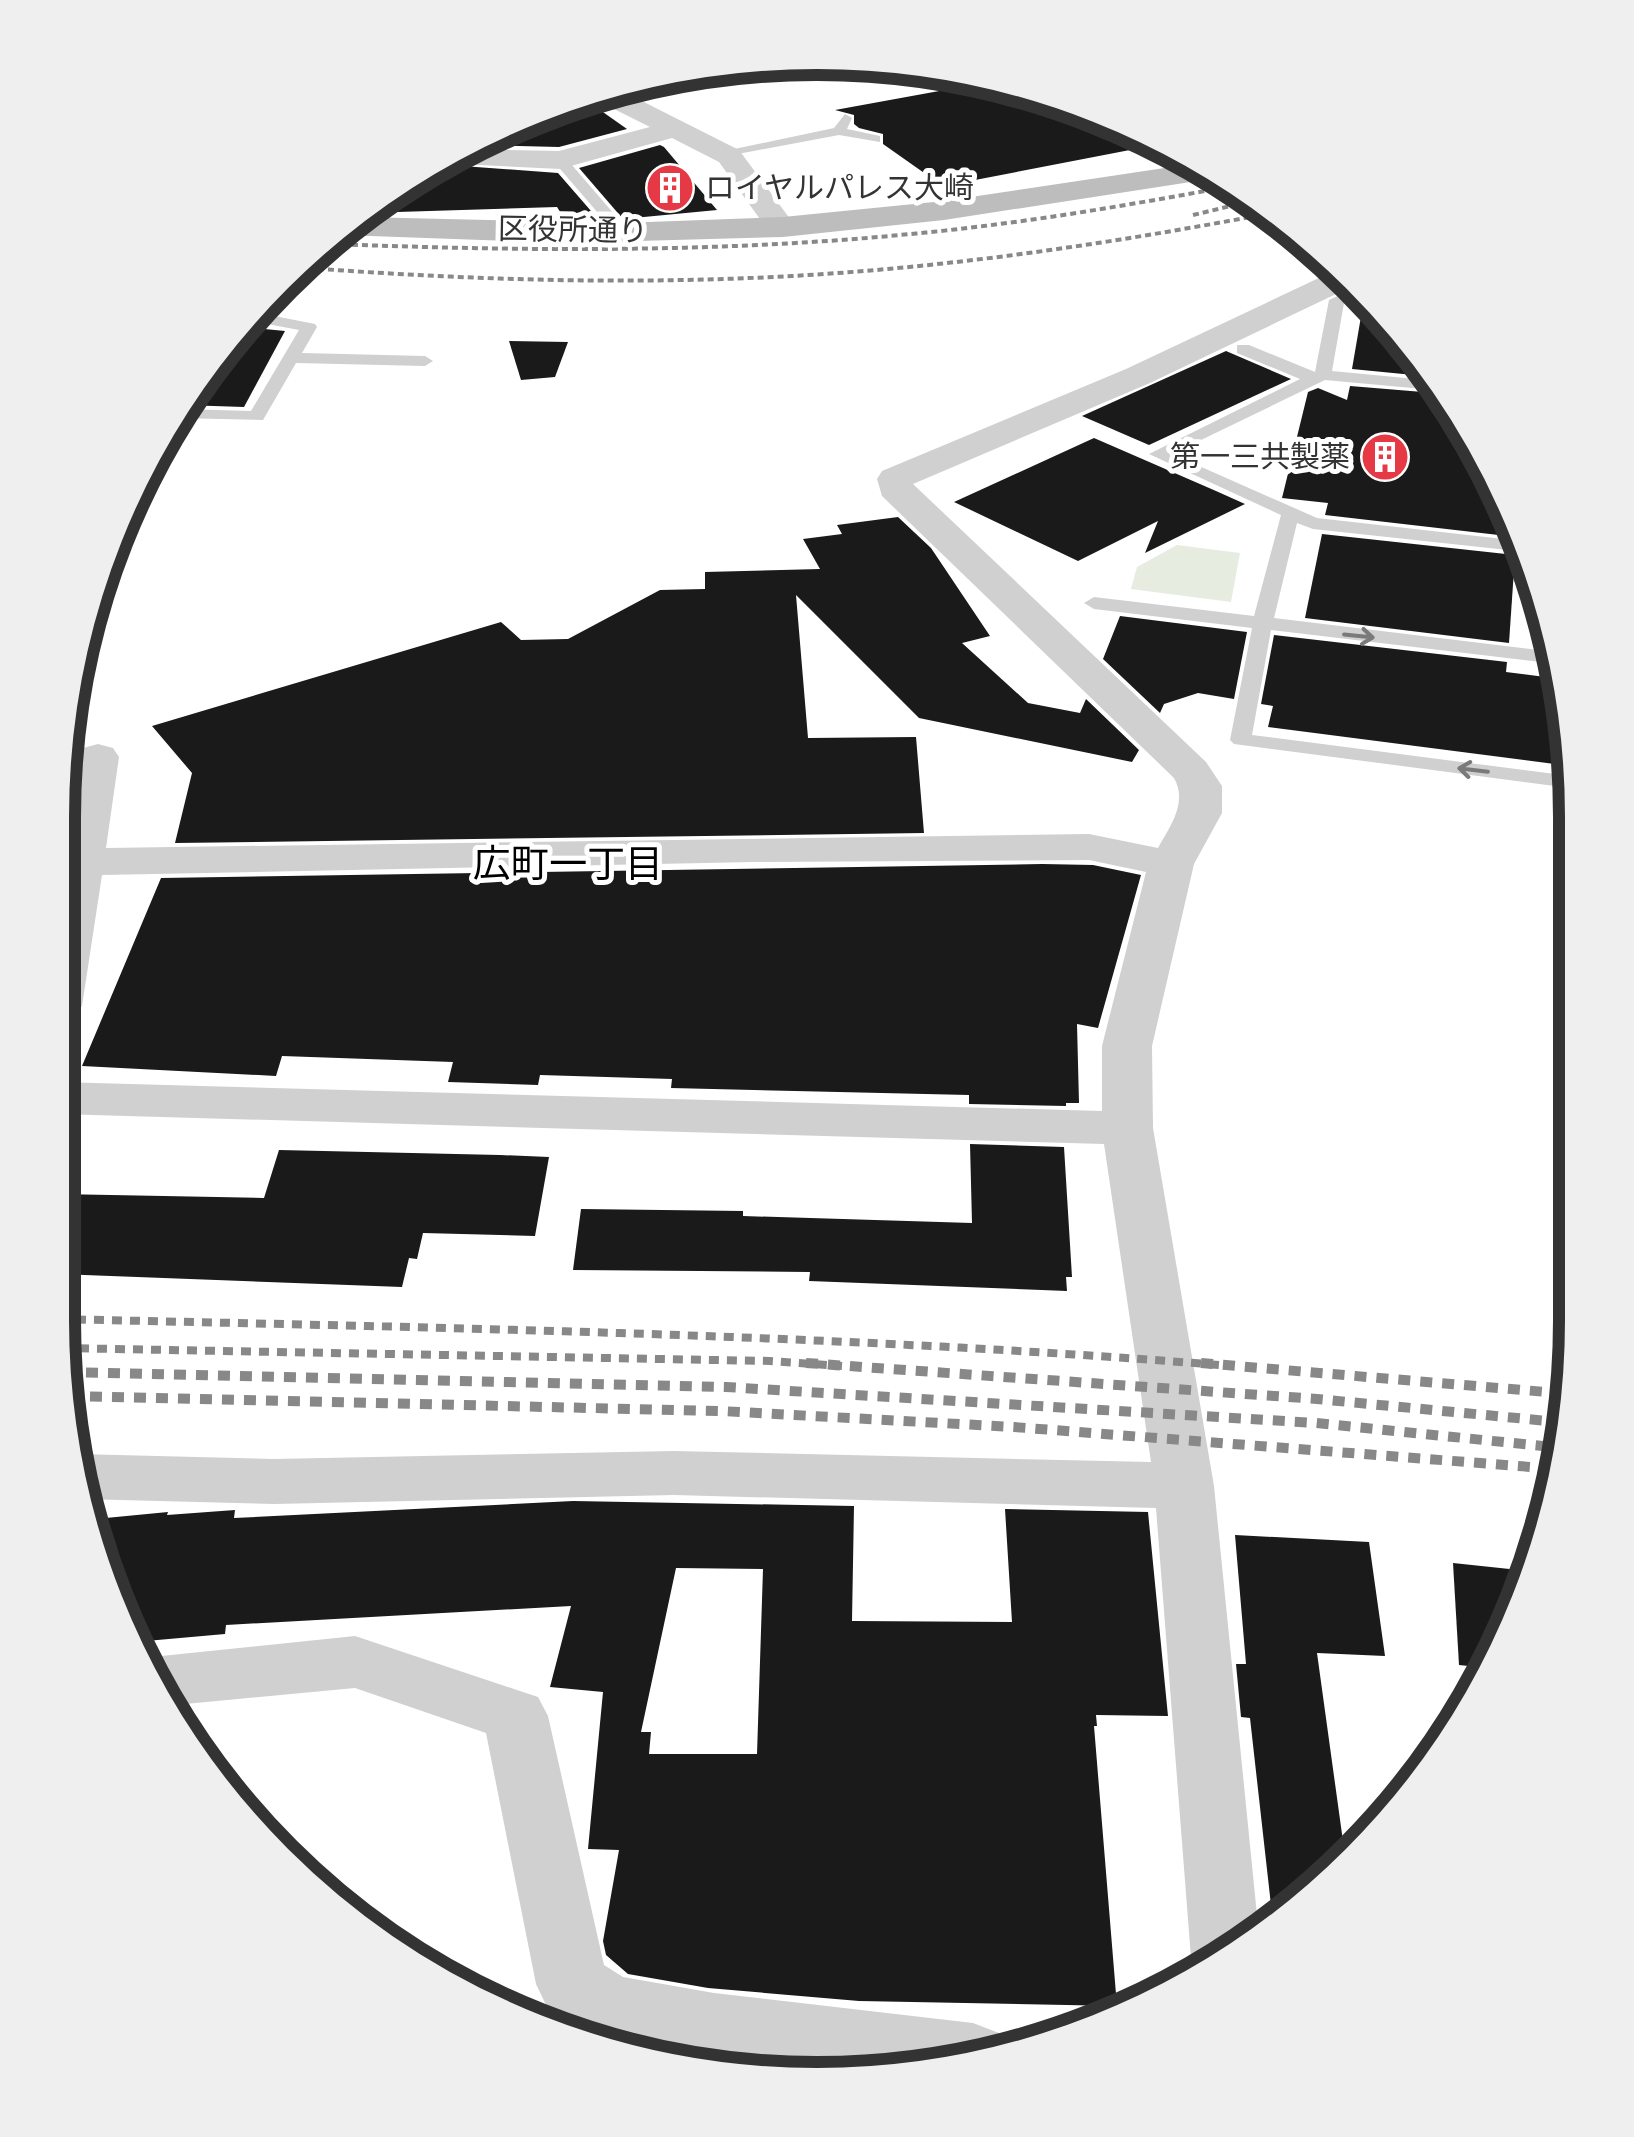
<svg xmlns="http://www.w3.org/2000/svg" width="1634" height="2137" font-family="Roboto,'Noto Sans JP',sans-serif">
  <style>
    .green { fill: #e6ecdf }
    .building { fill: #1a1a1a; fill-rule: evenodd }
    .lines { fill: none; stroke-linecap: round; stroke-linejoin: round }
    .lane { fill: #d0d0d0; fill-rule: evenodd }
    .street { fill: #d0d0d0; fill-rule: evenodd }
    .secondary { fill: #bdbdbd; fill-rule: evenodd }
    .rail-far2 { stroke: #888; stroke-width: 4; stroke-dasharray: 6 4; stroke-linecap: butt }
    .rail-far1 { stroke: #888; stroke-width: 8; stroke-dasharray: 10 8; stroke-linecap: butt }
    .rail { stroke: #888; stroke-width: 10; stroke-dasharray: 12 10; stroke-linecap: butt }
    .oneway { stroke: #7a7a7a }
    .labels { text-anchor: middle; stroke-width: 10; stroke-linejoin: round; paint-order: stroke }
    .far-poi-label { font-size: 30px; fill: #333; stroke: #fff; text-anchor: start }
    .far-street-label { font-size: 30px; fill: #333; stroke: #fff }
    .neighbourhood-label { font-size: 38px; fill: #000; stroke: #fff }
    .rim { fill: none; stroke: #333; stroke-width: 12 }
  </style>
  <rect width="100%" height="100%" fill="#fff"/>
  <!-- green -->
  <path class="green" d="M 1177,545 L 1240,553 L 1231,602 L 1131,589 L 1137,567 Z"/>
  <!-- building -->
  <g class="building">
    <path d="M 994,81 L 1108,116 L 1161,144 L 949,185 L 937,182 L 883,144 L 883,134 L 859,128 L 854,124 L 854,115 L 835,110 Z"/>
    <path d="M 583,98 L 627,129 L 559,147 L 470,145 L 527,115 Z"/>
    <path d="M 660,145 L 664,147 L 717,210 L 623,219 L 579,168 Z"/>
    <path d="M 435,164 L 558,173 L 598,219 L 564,218 L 557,207 L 365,213 L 396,185 Z"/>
    <path d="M 1368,297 L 1434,377 L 1352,369 L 1364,299 Z"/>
    <path d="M 244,327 L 285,331 L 244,407 L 183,405 L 214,355 Z"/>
    <path d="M 509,341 L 568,342 L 555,377 L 521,380 Z"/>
    <path d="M 1226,351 L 1291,379 L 1149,445 L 1082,416 Z"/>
    <path d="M 1350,386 L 1447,394 L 1516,537 L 1325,515 L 1328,503 L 1282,498 L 1308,392 L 1318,388 L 1347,400 Z"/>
    <path d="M 1094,438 L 1216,491 L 1245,504 L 1145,553 L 1158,521 L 1078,561 L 954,502 Z"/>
    <path d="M 898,517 L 931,548 L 990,636 L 962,643 L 1028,703 L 1080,713 L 1086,699 L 1139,750 L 1132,762 L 919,718 L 796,595 L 808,738 L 916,737 L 924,833 L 175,843 L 192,773 L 152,726 L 501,622 L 521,640 L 568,639 L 660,590 L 705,589 L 705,572 L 820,569 L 803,539 L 842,534 L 837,525 Z"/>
    <path d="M 1322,534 L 1515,555 L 1509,643 L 1305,618 Z"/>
    <path d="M 1120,616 L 1247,632 L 1234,699 L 1198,693 L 1164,704 L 1160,713 L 1103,659 Z"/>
    <path d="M 1274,635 L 1507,662 L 1506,672 L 1561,679 L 1570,718 L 1570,766 L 1268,727 L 1273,706 L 1261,704 Z"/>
    <path d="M 1042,864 L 1093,865 L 1141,875 L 1098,1028 L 1077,1024 L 1079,1103 L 1066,1103 L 1066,1106 L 969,1104 L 969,1095 L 671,1088 L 672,1079 L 540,1075 L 538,1085 L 448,1082 L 453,1062 L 282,1056 L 276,1076 L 82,1066 L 161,878 Z"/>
    <path d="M 970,1144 L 1064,1147 L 1072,1277 L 1066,1277 L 1067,1291 L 809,1281 L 810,1272 L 573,1270 L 581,1209 L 743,1211 L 743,1216 L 972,1223 Z"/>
    <path d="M 279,1150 L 500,1155 L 549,1157 L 535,1236 L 423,1233 L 417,1259 L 409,1258 L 402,1287 L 58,1274 L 58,1194 L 264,1198 Z"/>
    <path d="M 573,1501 L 854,1506 L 852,1621 L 1012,1622 L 1005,1509 L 1148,1512 L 1168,1716 L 1096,1715 L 1097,1726 L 1094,1726 L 1117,2006 L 859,2001 L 708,1988 L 628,1974 L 606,1955 L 603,1941 L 619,1850 L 588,1849 L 603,1692 L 550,1687 L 571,1606 L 226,1625 L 225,1634 L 135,1642 L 85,1520 L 168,1512 L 167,1515 L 235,1510 L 234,1518 ZM 676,1568 L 763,1569 L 757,1754 L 649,1754 L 651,1732 L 641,1732 Z"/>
    <path d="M 1235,1535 L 1369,1542 L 1385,1656 L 1317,1653 L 1346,1863 L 1273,1923 L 1250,1718 L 1241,1717 L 1236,1664 L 1246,1664 Z"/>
    <path d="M 1453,1563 L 1529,1571 L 1519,1610 L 1488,1668 L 1459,1665 Z"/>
  </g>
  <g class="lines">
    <!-- lane -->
    <g class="lane">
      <path d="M 845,114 L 852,118 L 847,129 L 880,136 L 880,142 L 839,135 L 722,157 L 715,153 L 834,128 Z"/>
      <path d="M 555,157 L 565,157 L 627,229 L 627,235 L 617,235 L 555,163 Z"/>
      <path d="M 1359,286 L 1366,294 L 1344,303 L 1332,371 L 1437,381 L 1445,391 L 1325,380 L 1172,454 L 1317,518 L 1521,541 L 1526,552 L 1313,529 L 1297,523 L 1274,618 L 1555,652 L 1557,664 L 1271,630 L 1252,735 L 1570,776 L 1570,788 L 1234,744 L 1230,740 L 1252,628 L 1094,609 L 1084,603 L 1094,597 L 1254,616 L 1281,515 L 1149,454 L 1300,379 L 1237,353 L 1237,345 L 1249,345 L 1315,372 L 1329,300 Z"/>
      <path d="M 259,313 L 315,324 L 317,327 L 302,353 L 425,356 L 433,361 L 425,366 L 296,363 L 263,420 L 175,418 L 181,409 L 251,411 L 299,330 L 251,321 Z"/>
    </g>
    <!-- street -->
    <g class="street">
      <path d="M 622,86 L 630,95 L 739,150 L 796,227 L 792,233 L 770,233 L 719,162 L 672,138 L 560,169 L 438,163 L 464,149 L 559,151 L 650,127 L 610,107 L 599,93 Z"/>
      <path d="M 1338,269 L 1357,284 L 1150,383 L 913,484 L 1206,762 L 1222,786 L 1222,813 L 1194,864 L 1152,1046 L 1153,1128 L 1214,1486 L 1259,1935 L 1238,1952 L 1197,1972 L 1191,1958 L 1156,1508 L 674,1495 L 274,1504 L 81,1499 L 78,1454 L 274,1459 L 674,1451 L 1151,1462 L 1104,1144 L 58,1114 L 58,1082 L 1102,1111 L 1102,1046 L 1146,872 L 1089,860 L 753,862 L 102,875 L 82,1006 L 75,1016 L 58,1021 L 59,860 L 73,777 L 59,781 L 61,754 L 98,744 L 113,748 L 119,757 L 106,848 L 1089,834 L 1158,848 C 1170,826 1188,803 1174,778 L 882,496 L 877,479 L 882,471 L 1126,369 Z"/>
      <path d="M 355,1636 L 538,1697 L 548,1716 L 604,1965 L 623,1977 L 714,1993 L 973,2023 L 999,2033 L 1007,2050 L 867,2078 L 714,2059 L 610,2040 L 584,2030 L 547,2007 L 536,1984 L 486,1733 L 355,1688 L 164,1706 L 142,1658 Z"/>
    </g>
    <!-- secondary -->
    <path class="secondary" d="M 1198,163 L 1223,177 L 944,220 L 783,237 L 566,243 L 342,235 L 361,217 L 621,223 L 783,217 L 944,201 Z"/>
    <!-- rail-far2 -->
    <g class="rail-far2">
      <path d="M 1193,215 L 1256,200"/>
      <path d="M 332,244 C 521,251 711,253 900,235 C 1013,225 1125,206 1237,185"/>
      <path d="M 308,268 C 469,280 630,285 792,276 C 954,267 1113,243 1272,213"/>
    </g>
    <!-- rail-far1 -->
    <g class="rail-far1">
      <path d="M 58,1319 C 449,1328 841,1334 1231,1366"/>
      <path d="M 61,1348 L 770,1361 L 842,1366"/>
    </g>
    <!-- rail -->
    <g class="rail">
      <path d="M 806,1363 L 1317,1399 L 1569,1423"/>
      <path d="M 1201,1363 L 1570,1394"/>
      <path d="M 64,1372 L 726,1387 L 1316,1423 L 1562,1448"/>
      <path d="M 68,1396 L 721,1411 L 1014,1427 L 1557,1469"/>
    </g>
  </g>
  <!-- one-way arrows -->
  <defs><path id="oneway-shaft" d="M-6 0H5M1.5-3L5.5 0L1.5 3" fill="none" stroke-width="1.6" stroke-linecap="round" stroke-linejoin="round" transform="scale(2.5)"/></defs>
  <g class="oneway">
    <use href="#oneway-shaft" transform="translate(1359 636) rotate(6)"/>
    <use href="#oneway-shaft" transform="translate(1473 770) rotate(-173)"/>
  </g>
  <!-- icons -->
  <defs>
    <g id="building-disc" transform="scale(2.5)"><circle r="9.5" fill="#e63946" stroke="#fff"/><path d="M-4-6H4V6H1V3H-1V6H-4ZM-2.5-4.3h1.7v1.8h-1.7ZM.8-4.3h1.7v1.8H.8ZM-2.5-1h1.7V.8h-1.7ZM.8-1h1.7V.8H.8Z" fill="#fff"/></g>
  </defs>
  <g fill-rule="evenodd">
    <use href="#building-disc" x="670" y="188"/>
    <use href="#building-disc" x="1385" y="457"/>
  </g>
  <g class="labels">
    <!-- far-poi labels -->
    <g class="far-poi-label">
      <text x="705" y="198">ロイヤルパレス大崎</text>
      <text x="1350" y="467" text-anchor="end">第一三共製薬</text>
    </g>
    <!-- far-street labels -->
    <g class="far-street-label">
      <text transform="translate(573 230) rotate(1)" y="10">区役所通り</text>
    </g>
    <!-- neighbourhood labels -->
    <g class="neighbourhood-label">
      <text x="568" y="877">広町一丁目</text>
    </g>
  </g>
  <!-- crop -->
  <path d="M0 0H1634V2137H0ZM817 75H817A742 742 0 0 1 1559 817V1320A742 742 0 0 1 817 2062H817A742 742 0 0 1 75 1320V817A742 742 0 0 1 817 75Z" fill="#efefef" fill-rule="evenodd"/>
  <path class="rim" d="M817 75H817A742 742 0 0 1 1559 817V1320A742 742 0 0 1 817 2062H817A742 742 0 0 1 75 1320V817A742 742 0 0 1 817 75Z"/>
</svg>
